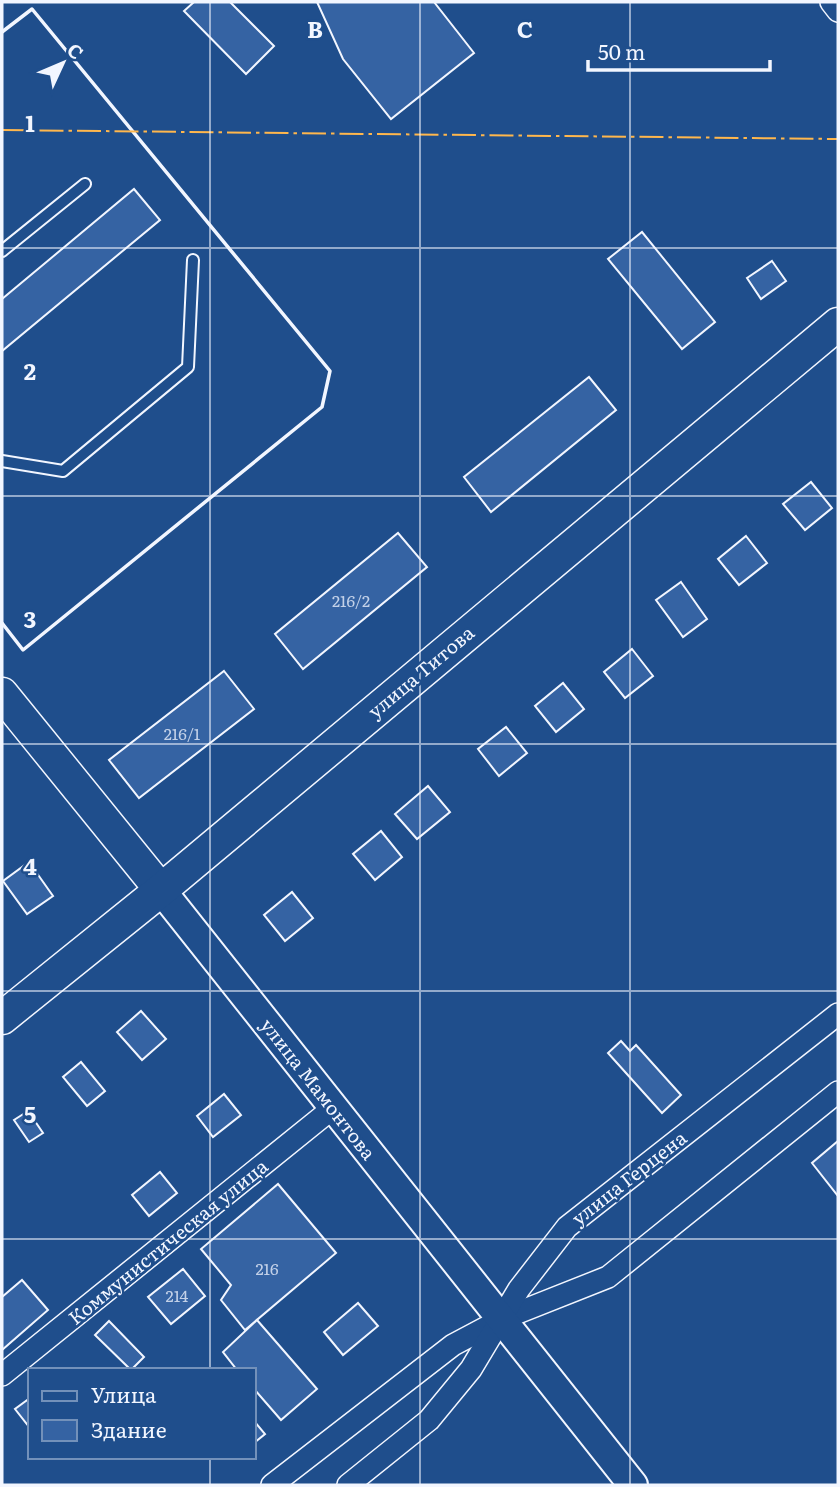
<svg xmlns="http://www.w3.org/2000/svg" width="840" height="1487" font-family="Literata,serif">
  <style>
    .building { fill: #3563a3; stroke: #f2f6ff; stroke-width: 2 }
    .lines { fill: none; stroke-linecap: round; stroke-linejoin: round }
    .service-casing { stroke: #f2f6ff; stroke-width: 14 }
    .minor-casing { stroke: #f2f6ff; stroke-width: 24 }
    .tertiary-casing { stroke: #f2f6ff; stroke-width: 32 }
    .secondary-casing { stroke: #f2f6ff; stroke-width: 35 }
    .service { stroke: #1f4e8c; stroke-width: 10 }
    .minor { stroke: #1f4e8c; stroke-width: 21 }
    .tertiary { stroke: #1f4e8c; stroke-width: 28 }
    .secondary { stroke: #1f4e8c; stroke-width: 32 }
    .wall { stroke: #f2f6ff; stroke-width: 3.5 }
    .power { stroke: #ffb74d; stroke-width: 2; stroke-dasharray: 24 5 3.5 5; stroke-linecap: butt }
    .grid { fill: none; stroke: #f2f6ff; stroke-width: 2; stroke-opacity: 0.55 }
    .labels { text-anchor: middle; stroke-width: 5; stroke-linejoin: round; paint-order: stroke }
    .number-label { font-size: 16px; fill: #c3d1e8 }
    .street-label { font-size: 19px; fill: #f2f6ff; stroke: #1f4e8c }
    .grid-label { font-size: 23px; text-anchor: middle; font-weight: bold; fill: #f2f6ff; stroke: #1f4e8c; stroke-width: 5; stroke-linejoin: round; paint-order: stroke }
  </style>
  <rect width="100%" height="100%" fill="#1f4e8c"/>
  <!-- building -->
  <g class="building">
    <path d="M 194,2 L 230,2 L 274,46 L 246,74 L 184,11 Z"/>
    <path d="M 317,2 L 434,2 L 474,53 L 391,119 L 343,59 Z"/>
    <path d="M 134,189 L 160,220 L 2,351 L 2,299 Z"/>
    <path d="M 642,232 L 715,322 L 682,349 L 608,259 Z"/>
    <path d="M 772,261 L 786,281 L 761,299 L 747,278 Z"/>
    <path d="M 589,377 L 616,410 L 491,512 L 464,477 Z"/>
    <path d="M 811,482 L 832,508 L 805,530 L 783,504 Z"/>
    <path d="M 398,533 L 427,567 L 303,669 L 275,634 Z"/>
    <path d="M 746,536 L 767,563 L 739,585 L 718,559 Z"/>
    <path d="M 681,582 L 707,619 L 683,637 L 656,600 Z"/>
    <path d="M 632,649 L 653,676 L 625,698 L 604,672 Z"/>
    <path d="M 224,671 L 254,709 L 139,798 L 109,760 Z"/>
    <path d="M 563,683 L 584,709 L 556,732 L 535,706 Z"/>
    <path d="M 506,727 L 527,753 L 499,776 L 478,749 Z"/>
    <path d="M 428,786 L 450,812 L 417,839 L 395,814 Z"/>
    <path d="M 381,831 L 402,857 L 375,880 L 353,854 Z"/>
    <path d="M 29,862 L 53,896 L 27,914 L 3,881 Z"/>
    <path d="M 292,892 L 313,918 L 285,941 L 264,915 Z"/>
    <path d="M 141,1011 L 166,1039 L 142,1060 L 117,1032 Z"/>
    <path d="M 621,1041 L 630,1051 L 636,1045 L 681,1095 L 662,1113 L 608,1053 Z"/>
    <path d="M 81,1062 L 105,1091 L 87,1106 L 63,1077 Z"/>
    <path d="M 224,1094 L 241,1115 L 213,1137 L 197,1116 Z"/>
    <path d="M 28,1111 L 43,1133 L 29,1142 L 14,1120 Z"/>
    <path d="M 838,1141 L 838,1196 L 812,1163 Z"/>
    <path d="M 160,1172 L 177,1193 L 149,1216 L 132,1195 Z"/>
    <path d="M 278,1184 L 336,1253 L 245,1330 L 221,1300 L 231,1285 L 201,1249 Z"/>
    <path d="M 183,1269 L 205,1296 L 171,1324 L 148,1297 Z"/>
    <path d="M 22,1280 L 48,1310 L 2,1350 L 2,1297 Z"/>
    <path d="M 358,1303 L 378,1326 L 343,1355 L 324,1332 Z"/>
    <path d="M 257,1320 L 317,1389 L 281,1420 L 254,1389 L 254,1370 L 237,1370 L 223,1352 Z"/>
    <path d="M 109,1321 L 144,1357 L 131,1370 L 95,1335 Z"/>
    <path d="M 30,1398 L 30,1428 L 15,1409 Z"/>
    <path d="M 254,1421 L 265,1434 L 254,1443 Z"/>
  </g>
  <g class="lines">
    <!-- service casing -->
    <g class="service-casing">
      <g id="service">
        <path d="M 2,251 L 85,184"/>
        <path d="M 2,461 L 63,471 L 188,367 L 193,260"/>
      </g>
    </g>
    <!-- minor casing -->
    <g class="minor-casing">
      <g id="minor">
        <path d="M 831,2 L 838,11"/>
        <path d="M 2,1375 L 333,1108"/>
        <path d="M 272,1485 L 453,1345 L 502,1319 L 608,1277 L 838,1092"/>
        <path d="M 348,1485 L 429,1420 L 471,1369 L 519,1289 L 567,1227 L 838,1014"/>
      </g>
    </g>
    <!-- tertiary casing -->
    <g class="tertiary-casing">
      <path id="tertiary" d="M 161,890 L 633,1485"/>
    </g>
    <!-- secondary casing -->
    <g class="secondary-casing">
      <g id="secondary">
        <path d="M 2,694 L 161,890"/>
        <path d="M 2,1018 L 161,890 L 838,324"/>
      </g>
    </g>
    <!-- service -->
    <use href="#service" class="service"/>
    <!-- minor -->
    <use href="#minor" class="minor"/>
    <!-- tertiary -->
    <use href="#tertiary" class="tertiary"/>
    <!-- secondary -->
    <use href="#secondary" class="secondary"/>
    <!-- wall -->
    <path class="wall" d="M 2,32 L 32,9 L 330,371 L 322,407 L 23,650 L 2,623"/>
    <!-- power -->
    <path class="power" d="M 2,130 L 838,139"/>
  </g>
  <!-- grid -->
  <path class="grid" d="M 210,2 L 210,1370M 420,2 L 420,1485M 630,2 L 630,1485M 2,248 L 838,248M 2,496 L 838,496M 2,744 L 838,744M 2,991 L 838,991M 2,1239 L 838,1239M 210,1457 L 210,1485"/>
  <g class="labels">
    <!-- number labels -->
    <g class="number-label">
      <text x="351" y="607">216/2</text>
      <text x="182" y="740">216/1</text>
      <text x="267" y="1275">216</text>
      <text x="177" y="1302">214</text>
    </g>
    <!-- street labels -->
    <g class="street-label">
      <text transform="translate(421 672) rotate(-40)" y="7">улица Титова</text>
      <text transform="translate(318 1089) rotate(52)" y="7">улица Мамонтова</text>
      <text transform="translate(629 1178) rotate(-38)" y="7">улица Герцена</text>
      <text transform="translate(168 1242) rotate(-39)" y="7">Коммунистическая улица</text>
    </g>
  </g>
  <g class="grid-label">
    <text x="315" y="38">B</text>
    <text x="525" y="38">C</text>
    <text x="30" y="132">1</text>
    <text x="30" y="380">2</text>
    <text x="30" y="628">3</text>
    <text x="30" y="875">4</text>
    <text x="30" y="1123">5</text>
  </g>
  <!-- border -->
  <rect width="840" height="1487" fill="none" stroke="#f2f6ff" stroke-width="7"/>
  <!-- legend -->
  <rect x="28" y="1368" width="228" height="91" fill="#1f4e8c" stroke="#7391ba" stroke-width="2"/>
  <rect x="42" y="1391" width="35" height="10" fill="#1f4e8c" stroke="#7391ba" stroke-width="2"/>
  <text x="91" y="1403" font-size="21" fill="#f2f6ff">Улица</text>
  <rect x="42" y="1420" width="35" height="21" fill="#3563a3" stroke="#7391ba" stroke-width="2"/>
  <text x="91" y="1438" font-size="21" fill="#f2f6ff">Здание</text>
  <!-- north arrow -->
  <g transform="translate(63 63) rotate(46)" stroke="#1f4e8c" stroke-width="5" paint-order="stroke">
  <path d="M0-5L12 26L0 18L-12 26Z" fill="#f2f6ff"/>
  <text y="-10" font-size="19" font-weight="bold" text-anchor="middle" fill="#f2f6ff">С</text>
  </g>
  <!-- scale -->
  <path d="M588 60v10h182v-10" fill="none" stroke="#f2f6ff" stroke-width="3.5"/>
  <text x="598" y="60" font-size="21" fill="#f2f6ff" stroke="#1f4e8c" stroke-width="5" paint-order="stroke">50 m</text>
</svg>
